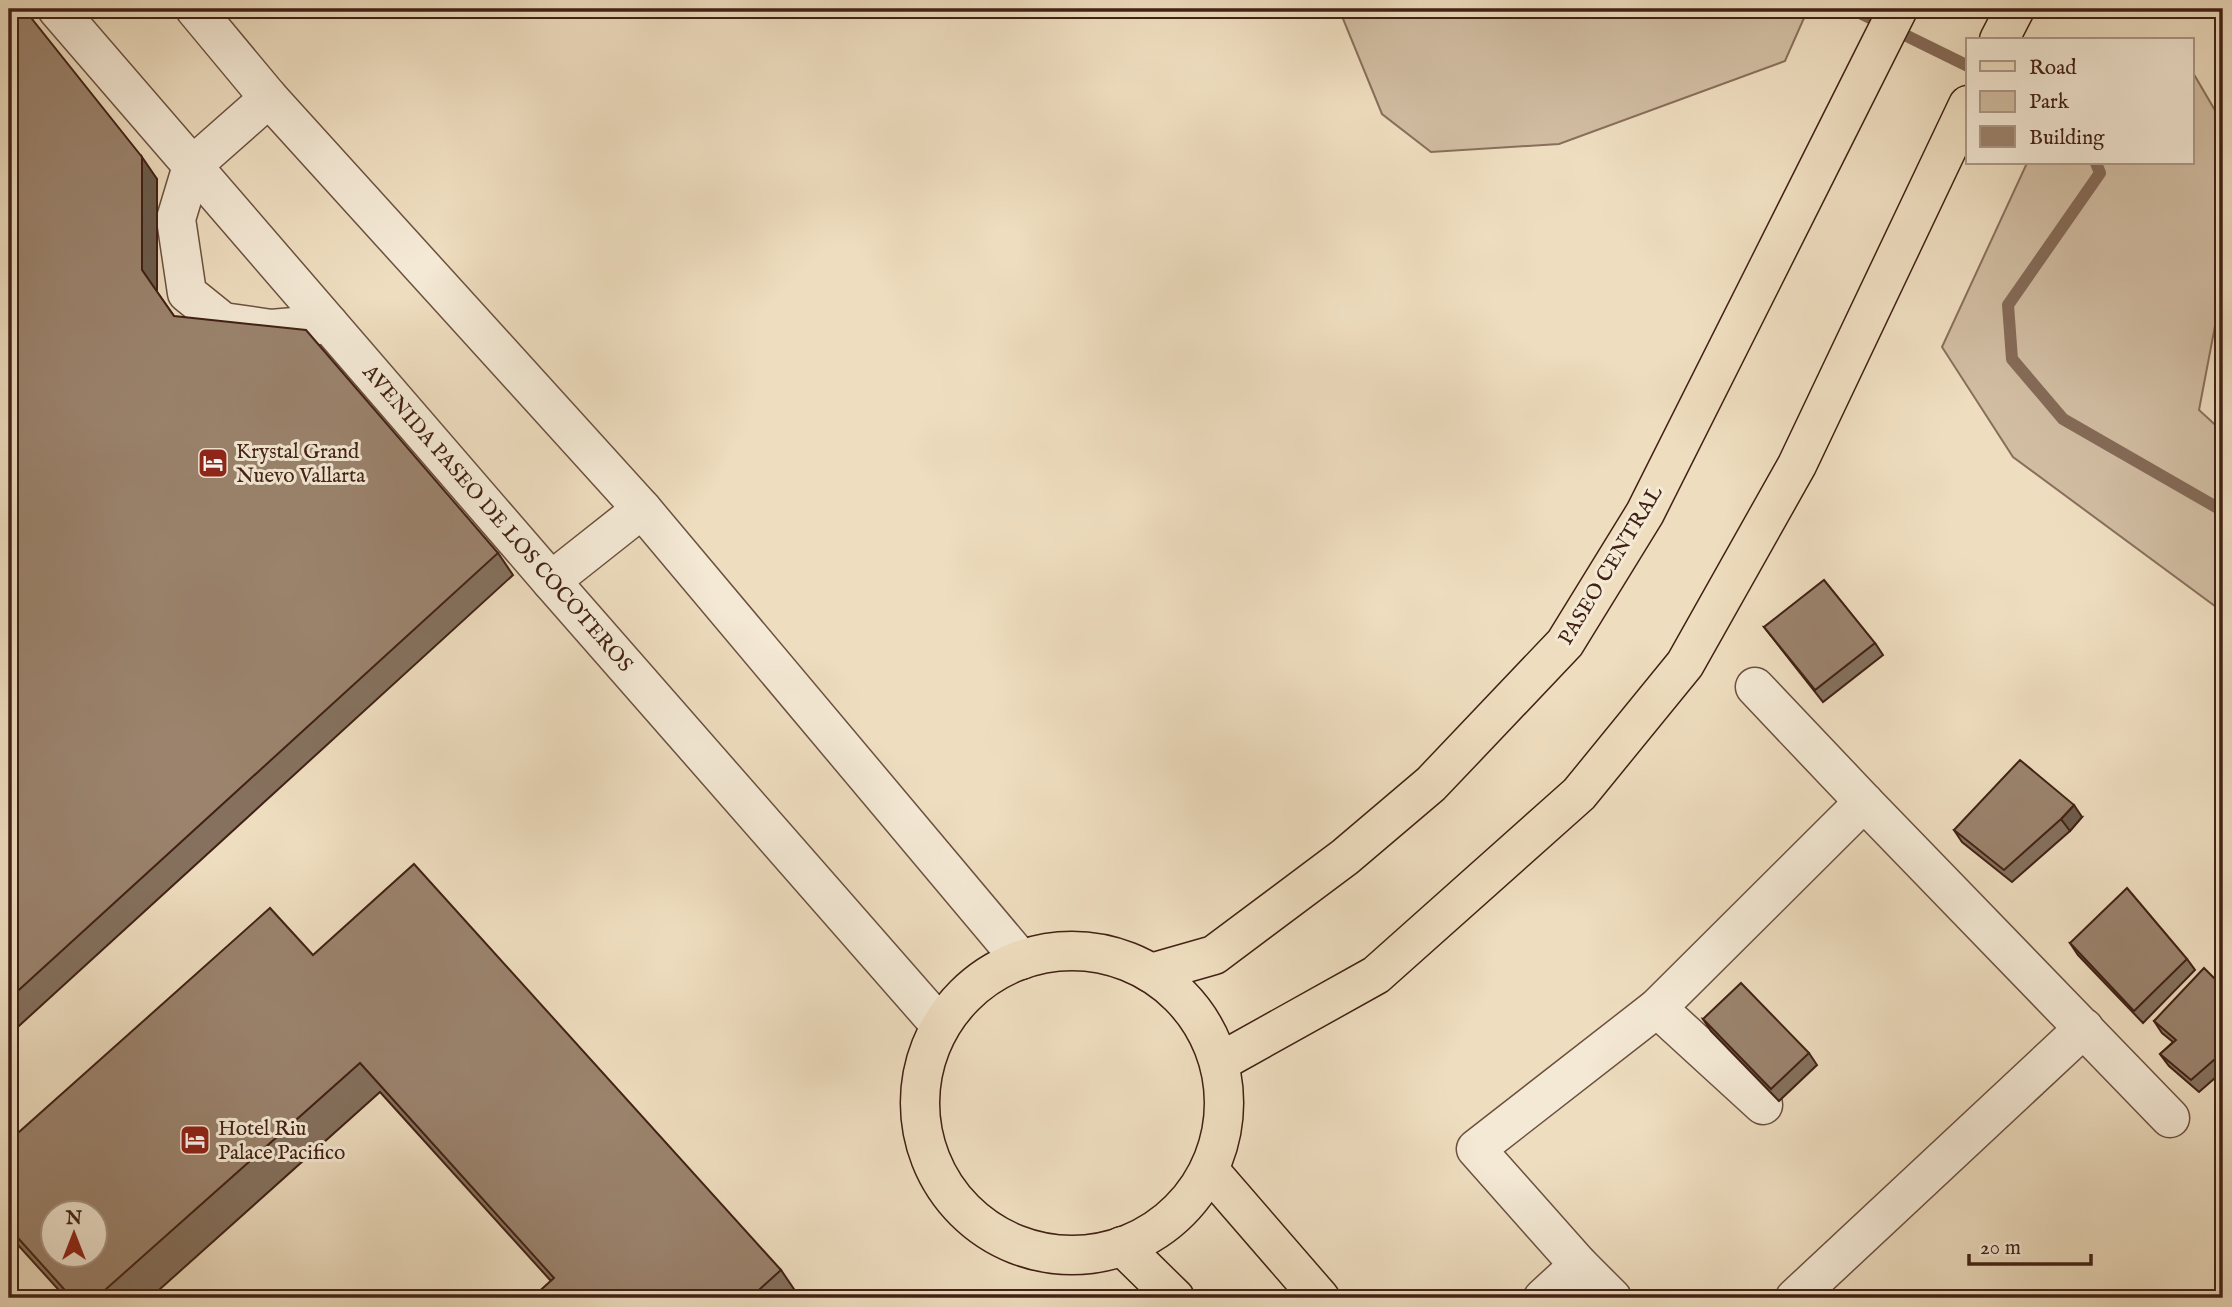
<svg xmlns="http://www.w3.org/2000/svg" width="2232" height="1307" font-family="'IM FELL English',serif">
  <style>
    .green { fill: #d1bda2; stroke: #896f5c; stroke-width: 2 }
    .lines { fill: none; stroke-linecap: round; stroke-linejoin: round }
    .stream { stroke: #856b58; stroke-width: 12 }
    .minor-casing { stroke: #6c5040; stroke-width: 41 }
    .major-casing { stroke: #412115; stroke-width: 41 }
    .minor { stroke: #f4e9d5; stroke-width: 38 }
    .major { stroke: #eeddbf; stroke-width: 38 }
    .wall { fill: #85715e; stroke: #412115; stroke-width: 2 }
    .shaded-wall { fill: #6c5c4c; stroke: #412115; stroke-width: 2 }
    .building { fill: #9b836d; stroke: #412115; stroke-width: 2; fill-rule: evenodd }
    .labels { text-anchor: middle; stroke-width: 6; stroke-linejoin: round; paint-order: stroke }
    .poi-label { font-size: 21px; fill: #412115; stroke: #f4e9d5; text-anchor: start }
    .street-label { font-size: 21px; fill: #412115; stroke: #f4e9d5 }
  </style>
  <rect width="100%" height="100%" fill="#eeddbf"/>
  <filter id="stains"><feTurbulence type="fractalNoise" baseFrequency=".00286" numOctaves="4"/><feColorMatrix values="0 0 0 0 .2 0 0 0 0 .09 0 0 0 0 .02 0 0 0 .5 -.17"/></filter>
  <radialGradient id="worn" r=".72"><stop offset=".6" stop-color="#630" stop-opacity="0"/><stop offset="1" stop-color="#630" stop-opacity=".3"/></radialGradient>
  <!-- green -->
  <g class="green">
    <path d="M 1339,9 L 1808,9 L 1785,61 L 1559,144 L 1431,152 L 1382,114 Z"/>
    <path d="M 2192,71 L 2223,124 L 2223,284 L 2199,410 L 2223,432 L 2223,612 L 2013,457 L 1942,347 L 2027,163 L 2192,163 Z"/>
  </g>
  <g class="lines">
    <!-- stream -->
    <g class="stream">
      <path d="M 1852,9 L 1968,66"/>
      <path d="M 2096,163 L 2100,173 L 2008,305 L 2012,359 L 2063,419 L 2223,511"/>
    </g>
    <!-- minor casing -->
    <g class="minor-casing">
      <g id="minor">
        <path d="M 57,9 L 551,581 L 940,1025"/>
        <path d="M 195,9 L 269,98 L 642,509 L 1021,960"/>
        <path d="M 269,98 L 192,166 L 176,219 L 187,293 L 223,322 L 271,329 L 329,324"/>
        <path d="M 551,581 L 642,509"/>
        <path d="M 1755,687 L 1864,802 L 2170,1118"/>
        <path d="M 1657,1008 L 1763,1105"/>
        <path d="M 1543,1298 L 1579,1265"/>
        <path d="M 1612,1298 L 1579,1265 L 1476,1149 L 1657,1008 L 1864,802"/>
        <path d="M 1795,1298 L 2084,1028"/>
      </g>
    </g>
    <!-- major casing -->
    <g class="major-casing">
      <g id="major">
        <path d="M 1999,40 L 2015,9"/>
        <circle cx="1072" cy="1103" r="152"/>
        <path d="M 1151,973 L 1214,955 L 1345,857 L 1431,784 L 1565,643 L 1645,513 L 1898,9"/>
        <path d="M 1220,1062 L 1376,975 L 1579,794 L 1685,664 L 1797,465 L 1968,105"/>
        <path d="M 1210,1171 L 1320,1298"/>
        <path d="M 1122,1246 L 1175,1298"/>
      </g>
    </g>
    <!-- minor -->
    <use href="#minor" class="minor"/>
    <!-- major -->
    <use href="#major" class="major"/>
  </g>
  <!-- wall -->
  <g class="wall">
    <path d="M 9,9 L 157,179 L 157,292 L 174,316 L 498,553 L 513,575 L 9,1035 Z"/>
    <path d="M 1764,627 L 1875,643 L 1883,655 L 1823,702 Z"/>
    <path d="M 2082,817 L 2070,831 L 2012,882 L 1962,842 L 1954,830 Z"/>
    <path d="M 2070,943 L 2187,959 L 2195,970 L 2143,1023 L 2078,955 Z"/>
    <path d="M 313,955 L 781,1270 L 800,1298 L 532,1298 L 551,1281 L 380,1092 L 150,1298 L 66,1298 L 9,1235 L 9,1141 Z"/>
    <path d="M 2223,987 L 2223,1071 L 2199,1092 L 2169,1066 L 2160,1054 L 2173,1042 L 2162,1033 L 2154,1021 Z"/>
    <path d="M 1703,1019 L 1809,1053 L 1817,1065 L 1779,1101 L 1711,1031 Z"/>
  </g>
  <!-- shaded-wall -->
  <g class="shaded-wall">
    <path d="M 142,157 L 157,179 L 157,292 L 142,270 Z"/>
    <path d="M 2074,805 L 2082,817 L 2070,831 L 2061,819 Z"/>
  </g>
  <!-- building -->
  <g class="building">
    <path d="M 9,9 L 24,9 L 142,157 L 142,270 L 174,316 L 306,330 L 498,553 L 9,999 Z"/>
    <path d="M 1824,580 L 1875,643 L 1815,690 L 1764,627 Z"/>
    <path d="M 2020,760 L 2074,805 L 2061,819 L 2004,870 L 1954,830 Z"/>
    <path d="M 414,864 L 781,1270 L 750,1298 L 532,1298 L 554,1278 L 360,1063 L 96,1298 L 72,1298 L 9,1228 L 9,1141 L 270,908 L 313,955 ZM 52,1213 L 94,1213 L 94,1255 L 52,1255 Z"/>
    <path d="M 2127,888 L 2187,959 L 2134,1011 L 2070,943 Z"/>
    <path d="M 2204,968 L 2223,987 L 2223,1052 L 2191,1080 L 2160,1054 L 2176,1040 L 2154,1021 Z"/>
    <path d="M 1741,983 L 1809,1053 L 1771,1089 L 1703,1019 Z"/>
  </g>
  <!-- icons -->
  <defs>
    <g id="hotel-square" transform="scale(1.575)"><rect x="-9" y="-9" width="18" height="18" rx="4" fill="#8f2418" stroke="#f4e9d5"/><path d="M-6-4.5h1.5V1H6V5H4.5V3h-9V5H-6ZM-4 0a1.8 1.8 0 1 1 3.6 0ZM.5 0V-2.5h3Q6-2.5 6 0Z" fill="#fff"/></g>
  </defs>
  <g fill-rule="evenodd">
    <use href="#hotel-square" x="213" y="463"/>
    <use href="#hotel-square" x="195" y="1140"/>
  </g>
  <g class="labels">
    <!-- poi labels -->
    <g class="poi-label">
      <text x="236" y="458">Krystal Grand<tspan x="236" dy="24">Nuevo Vallarta</tspan></text>
      <text x="218" y="1135">Hotel Riu<tspan x="218" dy="24">Palace Pacifico</tspan></text>
    </g>
    <!-- street labels -->
    <g class="street-label">
      <text transform="translate(498 518) rotate(49)" y="7">AVENIDA PASEO DE LOS COCOTEROS</text>
      <text transform="translate(1610 565) rotate(-59)" y="7">PASEO CENTRAL</text>
    </g>
  </g>
  <!-- margin -->
  <rect width="2232" height="1307" fill="none" stroke="#eeddbf" stroke-width="35"/>
  <rect x="10" y="10" width="2211" height="1286" fill="none" stroke="#412115" stroke-width="3.5"/>
  <rect x="18" y="18" width="2197" height="1272" fill="none" stroke="#412115" stroke-width="2"/>
  <!-- legend -->
  <rect x="1966" y="38" width="228" height="126" fill="#f4e9d5" stroke="#ac9988" stroke-width="2"/>
  <rect x="1980" y="61" width="35" height="10" fill="#eeddbf" stroke="#ac9988" stroke-width="2"/>
  <text x="2029" y="74" font-size="21" fill="#412115">Road</text>
  <rect x="1980" y="91" width="35" height="21" fill="#d1bda2" stroke="#ac9988" stroke-width="2"/>
  <text x="2029" y="108" font-size="21" fill="#412115">Park</text>
  <rect x="1980" y="126" width="35" height="21" fill="#9b836d" stroke="#ac9988" stroke-width="2"/>
  <text x="2029" y="144" font-size="21" fill="#412115">Building</text>
  <!-- north arrow -->
  <g transform="translate(74 1234)"><circle r="33" fill="#f4e9d5" stroke="#ac9988" stroke-width="2"/>
  <path d="M0-5L12 26L0 18L-12 26Z" fill="#8f2418"/>
  <text y="-10" font-size="19" font-weight="bold" text-anchor="middle" fill="#412115">N</text>
  </g>
  <!-- scale -->
  <path d="M1969 1254v10h122v-10" fill="none" stroke="#412115" stroke-width="3.5"/>
  <text x="1980" y="1254" font-size="21" fill="#412115" stroke="#f4e9d5" stroke-width="5" paint-order="stroke">20 m</text>
  <rect width="100%" height="100%" filter="url(#stains)"/>
  <rect width="100%" height="100%" fill="url(#worn)"/>
</svg>
